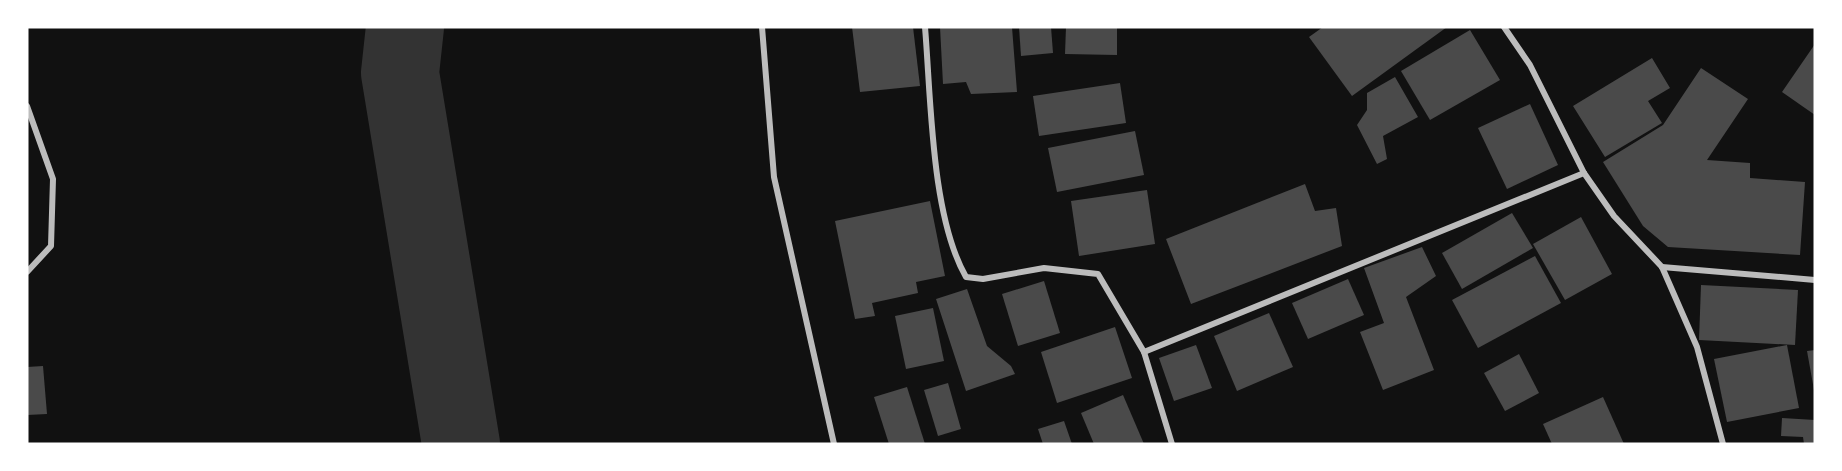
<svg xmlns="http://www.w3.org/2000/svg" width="1842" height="471" font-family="Poppins,sans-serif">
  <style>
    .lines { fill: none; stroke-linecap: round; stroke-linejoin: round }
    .river { stroke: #333; stroke-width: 78 }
    .building { fill: #4a4a4a }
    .minor { stroke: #bcbcbc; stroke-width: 6 }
  </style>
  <rect width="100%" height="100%" fill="#111"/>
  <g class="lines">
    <!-- river -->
    <path class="river" d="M 405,27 L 400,73 L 461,444"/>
  </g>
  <!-- building -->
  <g class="building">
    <path d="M 852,27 L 913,27 L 920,86 L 860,92 Z"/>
    <path d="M 940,27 L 1012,27 L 1017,92 L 971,94 L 966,82 L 943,84 Z"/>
    <path d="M 1019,27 L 1051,27 L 1053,53 L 1021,56 Z"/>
    <path d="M 1066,27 L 1117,27 L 1117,55 L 1065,54 Z"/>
    <path d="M 1323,27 L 1447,27 L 1352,96 L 1309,37 Z"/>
    <path d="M 1470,30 L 1500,80 L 1430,120 L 1401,71 Z"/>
    <path d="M 1815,44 L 1815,115 L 1782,92 Z"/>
    <path d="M 1652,58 L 1670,88 L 1648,101 L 1662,123 L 1605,157 L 1573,106 Z"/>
    <path d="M 1701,68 L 1748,99 L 1707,160 L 1750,163 L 1750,178 L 1805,182 L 1800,255 L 1668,247 L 1643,226 L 1603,162 L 1663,125 Z"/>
    <path d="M 1395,77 L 1418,117 L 1383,136 L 1387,159 L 1377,164 L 1357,125 L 1367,110 L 1367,93 Z"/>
    <path d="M 1120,83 L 1126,123 L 1039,136 L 1033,96 Z"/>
    <path d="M 1530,104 L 1558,165 L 1507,189 L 1478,128 Z"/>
    <path d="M 1135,131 L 1144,175 L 1057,192 L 1048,148 Z"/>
    <path d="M 1305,184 L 1315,211 L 1336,208 L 1342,246 L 1191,304 L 1166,239 Z"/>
    <path d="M 1147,190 L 1155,244 L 1079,256 L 1071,201 Z"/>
    <path d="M 930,201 L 945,276 L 916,282 L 918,293 L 872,303 L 875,316 L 855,319 L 835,221 Z"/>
    <path d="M 1512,213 L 1533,248 L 1462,289 L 1442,253 Z"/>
    <path d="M 1581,217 L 1612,274 L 1565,300 L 1533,244 Z"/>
    <path d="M 1422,247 L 1436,276 L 1406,297 L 1434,370 L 1383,390 L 1360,332 L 1384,323 L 1364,268 Z"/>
    <path d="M 1535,256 L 1561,303 L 1478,348 L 1452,300 Z"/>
    <path d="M 1348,279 L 1364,315 L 1308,339 L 1292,303 Z"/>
    <path d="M 1044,281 L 1060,333 L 1018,346 L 1002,294 Z"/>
    <path d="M 1701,285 L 1798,290 L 1795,345 L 1699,340 Z"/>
    <path d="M 967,289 L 987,346 L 1011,366 L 1015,374 L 966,391 L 936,299 Z"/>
    <path d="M 933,308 L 944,361 L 906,369 L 895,316 Z"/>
    <path d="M 1269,313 L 1293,367 L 1237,391 L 1214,336 Z"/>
    <path d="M 1115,327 L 1132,378 L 1057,403 L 1041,352 Z"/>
    <path d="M 1196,345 L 1212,388 L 1174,401 L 1159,358 Z"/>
    <path d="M 1787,345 L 1799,408 L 1727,422 L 1714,359 Z"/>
    <path d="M 1815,350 L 1815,390 L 1814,390 L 1807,351 Z"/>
    <path d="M 1519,354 L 1539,393 L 1505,411 L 1484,373 Z"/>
    <path d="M 43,366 L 47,414 L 27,415 L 27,367 Z"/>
    <path d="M 948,383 L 961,429 L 938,436 L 924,390 Z"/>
    <path d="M 907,387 L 925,444 L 889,444 L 874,397 Z"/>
    <path d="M 1123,395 L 1144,444 L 1094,444 L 1081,413 Z"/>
    <path d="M 1603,397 L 1624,444 L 1552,444 L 1543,424 Z"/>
    <path d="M 1782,418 L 1815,420 L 1815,444 L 1804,444 L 1803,437 L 1781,436 Z"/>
    <path d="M 1064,421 L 1072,444 L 1043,444 L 1038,429 Z"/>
  </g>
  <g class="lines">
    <!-- minor -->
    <g class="minor">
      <path d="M 762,27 L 774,177 L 834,444"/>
      <path d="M 925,27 C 931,98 931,216 966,277 L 983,279 L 1044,268 L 1098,274 L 1144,352 L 1172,444"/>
      <path d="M 1504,27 L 1530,65 L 1584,173 L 1614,216 L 1662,267 L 1697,347 L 1723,444"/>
      <path d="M 27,106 L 53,179 L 51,246 L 27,272"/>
      <path d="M 1662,267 L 1815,280"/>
      <path d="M 1144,352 L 1584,173"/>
    </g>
  </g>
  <!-- border -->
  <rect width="1842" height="471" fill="none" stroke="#ffffff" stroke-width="57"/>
</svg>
